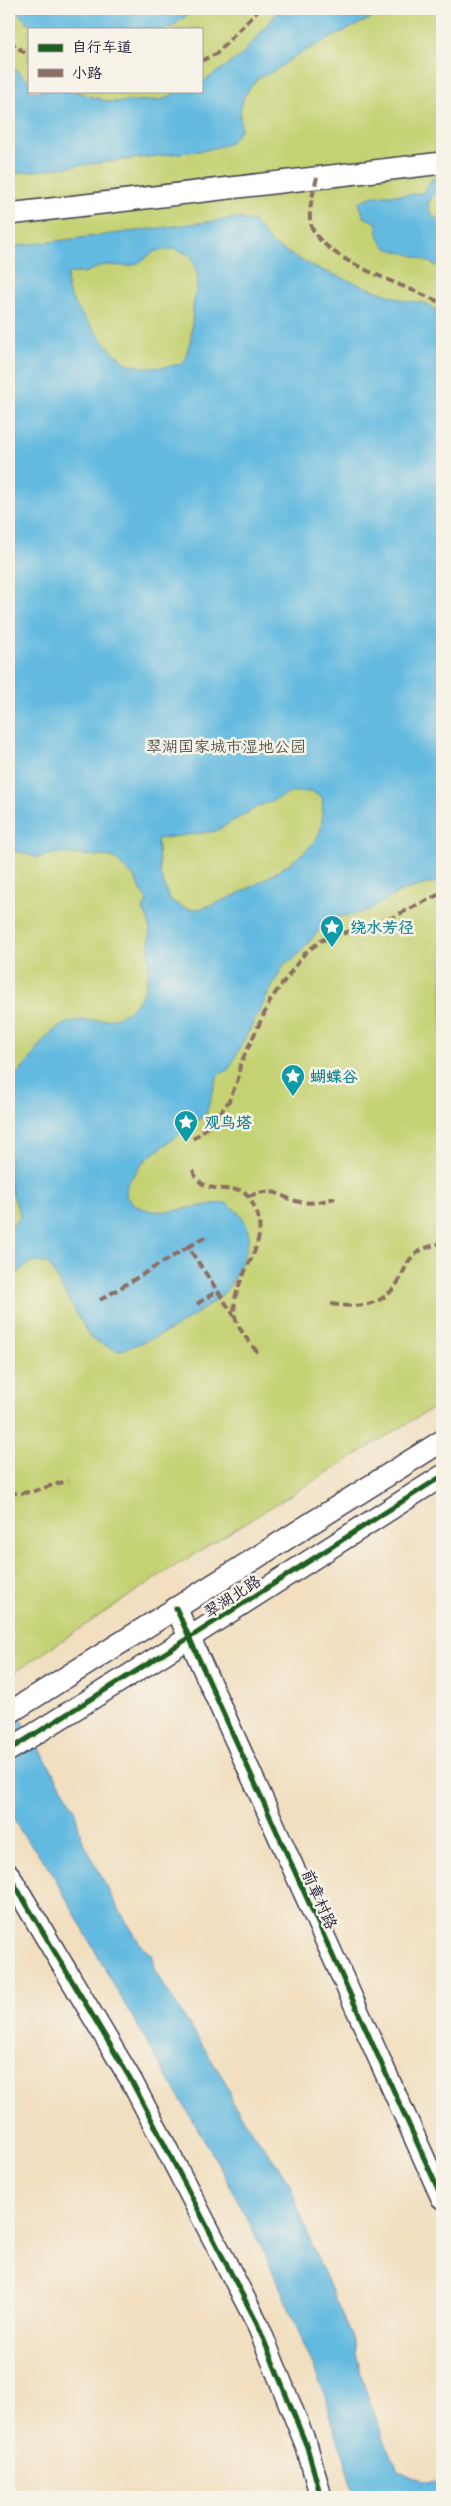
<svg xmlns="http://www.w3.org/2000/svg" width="451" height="2506" font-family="'Playpen Sans','LXGW WenKai TC',sans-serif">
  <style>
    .green { fill: #c5d273; stroke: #747a57; fill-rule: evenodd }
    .water { fill: #64bae0; stroke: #436e8e; fill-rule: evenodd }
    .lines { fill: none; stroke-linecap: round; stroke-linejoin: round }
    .minor-casing { stroke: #413e4f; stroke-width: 24 }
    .minor { stroke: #fff; stroke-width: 21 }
    .quiet { stroke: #8d6e63; stroke-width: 4; stroke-dasharray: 8 4; stroke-linecap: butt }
    .cycleway-casing { stroke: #f7f3e8; stroke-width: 8 }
    .cycleway { stroke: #1b5e20; stroke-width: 5 }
    .labels { text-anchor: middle; stroke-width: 5; stroke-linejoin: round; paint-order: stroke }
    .park-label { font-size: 16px; fill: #53574c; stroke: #f7f3e8 }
    .culture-label { font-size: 16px; font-weight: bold; fill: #0d838f; stroke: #f7f3e8; text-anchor: start }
    .street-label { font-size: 16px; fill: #22223b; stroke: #f7f3e8 }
  </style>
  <rect width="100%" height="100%" fill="#f7f3e8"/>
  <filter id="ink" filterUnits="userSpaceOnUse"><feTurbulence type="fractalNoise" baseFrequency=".02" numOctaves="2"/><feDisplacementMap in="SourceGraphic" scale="10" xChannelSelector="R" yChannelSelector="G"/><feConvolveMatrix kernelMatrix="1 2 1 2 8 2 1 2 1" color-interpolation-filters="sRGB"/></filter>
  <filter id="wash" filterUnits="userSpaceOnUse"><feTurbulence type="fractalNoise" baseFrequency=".0096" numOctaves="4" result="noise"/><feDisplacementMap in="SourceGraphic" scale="20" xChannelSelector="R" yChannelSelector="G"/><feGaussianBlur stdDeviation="1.12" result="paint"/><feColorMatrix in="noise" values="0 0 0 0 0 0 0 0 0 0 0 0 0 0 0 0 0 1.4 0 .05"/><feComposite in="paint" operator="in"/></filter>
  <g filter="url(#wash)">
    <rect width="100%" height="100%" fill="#f1dfc0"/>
    <!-- green -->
    <path class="green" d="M 9,9 L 442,9 L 442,1402 L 162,1574 L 9,1676 ZM 29,29 L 201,29 L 201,91 L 29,91 Z"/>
    <!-- water -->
    <g class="water">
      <path d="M 13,9 L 195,9 L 169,29 L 35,29 Z"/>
      <path d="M 280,9 L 389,9 L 297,55 L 276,70 L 257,79 L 244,96 L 240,111 L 241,129 L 229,144 L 206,150 L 9,174 L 9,64 L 29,81 L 29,91 L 72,91 L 110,102 L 161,100 L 182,91 L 201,91 L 201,83 L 242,55 Z"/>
      <path d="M 442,175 L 442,189 L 436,191 L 428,203 L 431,214 L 442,223 L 442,269 C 434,265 426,260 417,257 C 394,248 378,255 377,223 L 364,217 L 359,203 C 377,189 403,199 424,192 L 432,179 Z"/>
      <path d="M 238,218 L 254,222 L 272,244 L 316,268 L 385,294 L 406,301 L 426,303 L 442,315 L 442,880 L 402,891 L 365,912 L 329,919 L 293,960 L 284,964 L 229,1069 L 218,1075 L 206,1114 L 145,1160 L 127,1184 L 126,1196 C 149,1226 194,1203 226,1203 C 248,1217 254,1233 243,1258 C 238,1269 233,1283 225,1292 C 220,1297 212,1302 207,1306 C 177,1329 152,1340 118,1351 L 91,1339 L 49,1265 C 28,1256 18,1271 9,1288 L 9,1224 L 15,1223 L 20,1215 L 9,1183 L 9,1084 C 13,1077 19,1073 24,1067 C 36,1054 41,1039 56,1029 C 73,1017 84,1021 103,1020 C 137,1018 151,986 149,957 C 148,938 154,926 143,910 L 147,901 L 134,877 L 113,857 L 57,853 L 37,858 L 24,853 L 9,851 L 9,247 ZM 174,249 L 191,255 L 198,278 L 193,307 L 191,338 L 184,362 C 169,369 138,370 124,361 C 111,353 79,313 72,299 C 67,290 66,283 68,273 L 84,273 L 103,265 L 128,266 L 137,264 L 155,251 ZM 293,792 L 312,792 L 323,798 C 321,812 325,827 316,839 C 302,862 225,905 197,909 C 187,911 178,905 169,899 L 160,873 L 157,839 L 216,831 L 257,807 Z"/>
      <path d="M 9,1699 L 74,1807 L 81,1837 L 115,1903 L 142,1947 L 151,1954 L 155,1971 L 226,2083 L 233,2104 L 288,2180 L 313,2248 L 353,2340 L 364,2386 L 390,2455 L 398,2470 L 412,2477 L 428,2481 L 442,2479 L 442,2497 L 355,2497 L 323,2390 L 280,2287 L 247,2218 L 219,2165 L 112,1982 L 50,1869 L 21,1832 L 9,1810 Z"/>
    </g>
  </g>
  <g filter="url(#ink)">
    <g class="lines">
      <!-- minor casing -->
      <g class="minor-casing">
        <g id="minor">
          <path d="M 9,214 L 442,163"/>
          <path d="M 176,1608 L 442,2198"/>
          <path d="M 9,1713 L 442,1441"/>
          <path d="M 9,1750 L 189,1638 L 442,1476"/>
          <path d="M 9,1875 L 131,2080 L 257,2323 L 307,2447 L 321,2497"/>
        </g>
      </g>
      <!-- minor -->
      <use href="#minor" class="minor"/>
      <!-- quiet -->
      <g class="quiet">
        <path d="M 9,41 L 29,56"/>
        <path d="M 201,61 L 216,54 L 259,9"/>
        <path d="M 317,177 C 314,191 309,206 310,219 C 312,259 412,286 442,304"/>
        <path d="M 193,1139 L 213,1123 L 229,1101 L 238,1079 L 240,1065 L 271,999 L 305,953 L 322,940 L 389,919 L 442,893"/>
        <path d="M 193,1170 C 199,1193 225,1188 243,1190 C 287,1241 228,1270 235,1316 C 237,1329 252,1344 259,1355"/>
        <path d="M 248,1196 C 279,1186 274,1196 300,1202 C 312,1204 324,1201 335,1198"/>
        <path d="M 188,1247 L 207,1236"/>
        <path d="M 100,1300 L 188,1247 L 235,1317"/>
        <path d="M 197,1304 L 217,1291"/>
        <path d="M 331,1304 C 355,1308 381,1307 396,1285 C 402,1278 404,1268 409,1261 C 416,1250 430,1246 442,1243"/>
        <path d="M 9,1493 C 33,1495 45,1486 68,1481"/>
      </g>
      <!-- cycleway casing -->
      <g class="cycleway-casing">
        <g id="cycleway">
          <path d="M 176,1608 L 442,2198"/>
          <path d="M 9,1750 L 189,1638 L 442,1476"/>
          <path d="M 9,1875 L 131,2080 L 257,2323 L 307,2447 L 321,2497"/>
        </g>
      </g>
      <!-- cycleway -->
      <use href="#cycleway" class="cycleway"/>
    </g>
  </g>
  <!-- icons -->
  <defs>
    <g id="sight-pin" transform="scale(1.25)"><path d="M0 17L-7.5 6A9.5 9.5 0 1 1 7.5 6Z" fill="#0f9aa8" stroke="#f7f3e8"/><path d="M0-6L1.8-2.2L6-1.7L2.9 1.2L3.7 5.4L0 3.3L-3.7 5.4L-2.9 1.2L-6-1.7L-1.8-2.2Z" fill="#fff"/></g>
  </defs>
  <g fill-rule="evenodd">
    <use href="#sight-pin" x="332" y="927"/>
    <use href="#sight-pin" x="293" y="1076"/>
    <use href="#sight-pin" x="186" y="1122"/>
  </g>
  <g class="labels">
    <!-- park labels -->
    <g class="park-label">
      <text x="226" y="752">翠湖国家城市湿地公园</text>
    </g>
    <!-- culture labels -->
    <g class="culture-label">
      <text x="350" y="933">绕水芳径</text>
      <text x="310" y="1082">蝴蝶谷</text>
      <text x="204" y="1128">观鸟塔</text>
    </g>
    <!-- street labels -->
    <g class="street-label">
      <text transform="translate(232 1596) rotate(-33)" y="6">翠湖北路</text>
      <text transform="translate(320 1899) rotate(66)" y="6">前章村路</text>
    </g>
  </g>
  <!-- margin -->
  <rect width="451" height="2506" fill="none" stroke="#f7f3e8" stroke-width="30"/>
  <!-- legend -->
  <rect x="28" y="28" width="175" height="65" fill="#f7f3e8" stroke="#a29fa3"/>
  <rect x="38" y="44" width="25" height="8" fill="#1b5e20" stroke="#a29fa3"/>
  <text x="72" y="52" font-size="15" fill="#22223b">自行车道</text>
  <rect x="38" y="69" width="25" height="8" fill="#8d6e63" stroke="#a29fa3"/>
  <text x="72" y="78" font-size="15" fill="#22223b">小路</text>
</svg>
